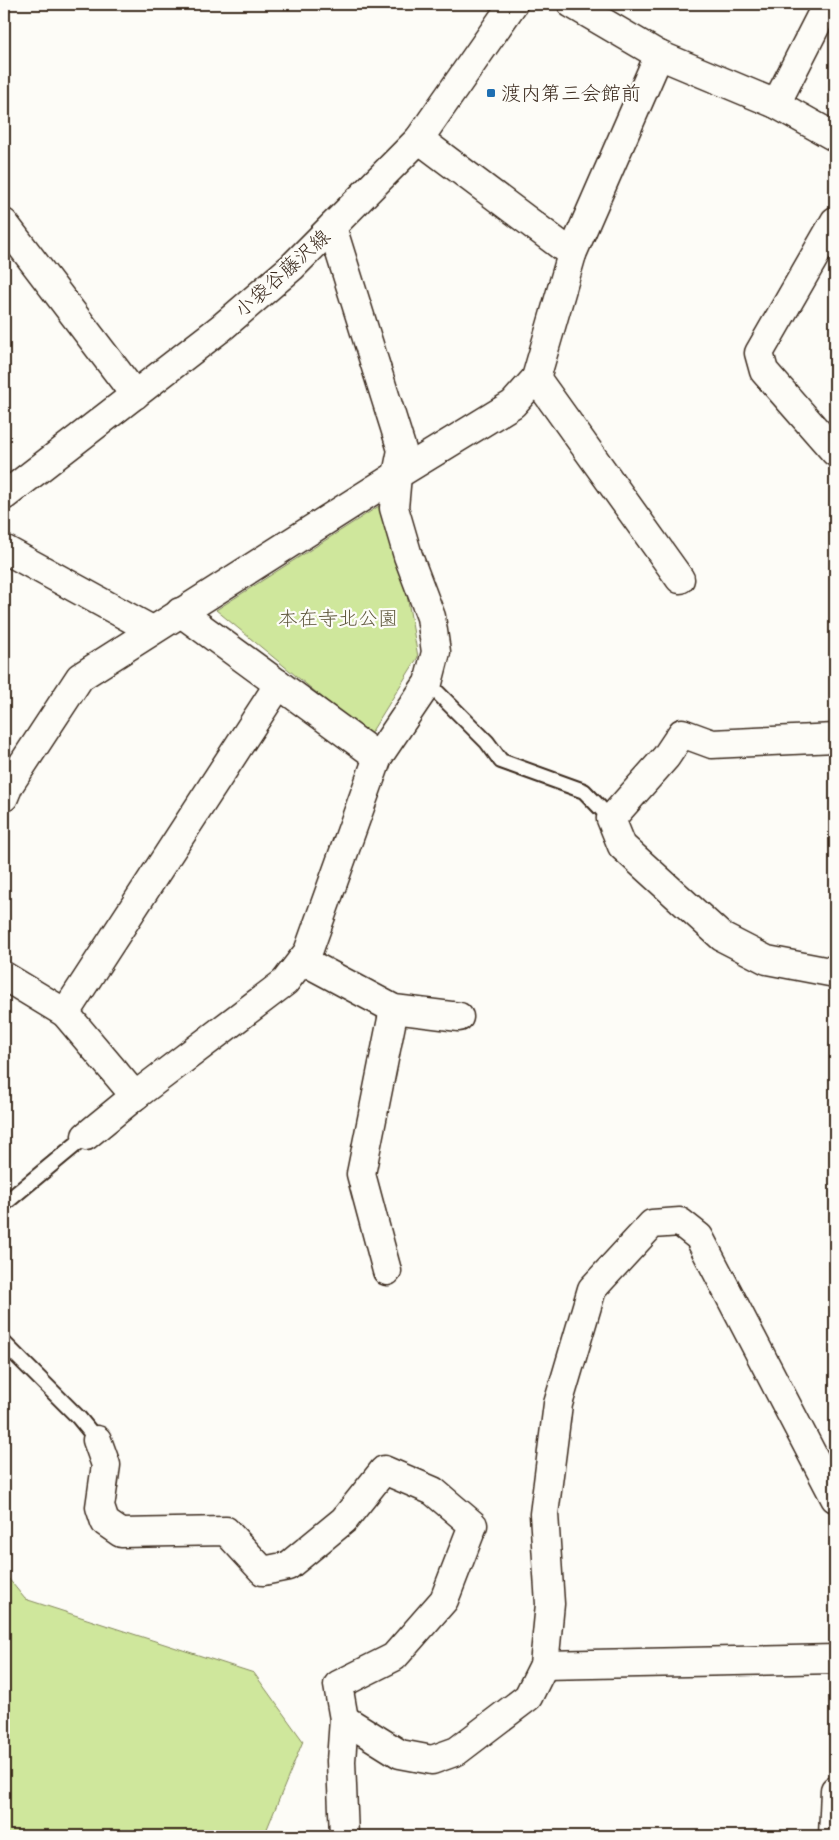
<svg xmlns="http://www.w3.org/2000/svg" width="839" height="1840" font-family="Mynerve,'Klee One',sans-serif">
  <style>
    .green { fill: #cfe79c; stroke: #85885d }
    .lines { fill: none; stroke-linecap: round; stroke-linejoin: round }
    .service-casing { stroke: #3b2a1e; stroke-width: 18 }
    .minor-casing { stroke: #3b2a1e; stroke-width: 31 }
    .tertiary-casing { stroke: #3b2a1e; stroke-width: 31 }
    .secondary-casing { stroke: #3b2a1e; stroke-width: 31 }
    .service { stroke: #fdfcf7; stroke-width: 14 }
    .minor { stroke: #fdfcf7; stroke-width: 28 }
    .tertiary { stroke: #fdfcf7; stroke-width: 28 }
    .secondary { stroke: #fdfcf7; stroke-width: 28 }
    .poi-dot { fill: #1f6fb2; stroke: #fdfcf7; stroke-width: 2 }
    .labels { text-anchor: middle; stroke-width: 4.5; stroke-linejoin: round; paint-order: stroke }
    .poi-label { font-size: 20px; fill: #3b2a1e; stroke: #fdfcf7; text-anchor: start }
    .street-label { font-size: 20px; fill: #3b2a1e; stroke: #fdfcf7 }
    .park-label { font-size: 20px; fill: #60593e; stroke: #fdfcf7 }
  </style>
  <rect width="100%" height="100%" fill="#fdfcf7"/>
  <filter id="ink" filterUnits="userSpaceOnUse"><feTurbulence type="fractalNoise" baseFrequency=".02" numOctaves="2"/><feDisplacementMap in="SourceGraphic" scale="10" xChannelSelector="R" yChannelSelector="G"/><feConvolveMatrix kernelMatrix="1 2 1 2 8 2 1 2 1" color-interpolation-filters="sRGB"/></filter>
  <g filter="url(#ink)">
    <!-- green -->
    <g class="green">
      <path d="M 390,499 L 418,657 L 369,736 L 216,610 Z"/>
      <path d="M 4,1573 L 25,1599 L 254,1673 L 303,1741 L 264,1836 L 4,1836 Z"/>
    </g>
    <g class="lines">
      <!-- service casing -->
      <g class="service-casing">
        <g id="service">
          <path d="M 428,683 L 487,742 L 501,761 L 584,791 L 611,819"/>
          <path d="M 4,1204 L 86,1136"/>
          <path d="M 4,1343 L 79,1418 L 97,1440"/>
        </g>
      </g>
      <!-- minor casing -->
      <g class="minor-casing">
        <g id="minor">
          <path d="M 572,4 L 659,55 L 776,104 L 835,137"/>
          <path d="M 776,104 L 827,4"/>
          <path d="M 419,139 L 572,254"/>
          <path d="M 835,221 L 759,353 L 764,371 L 835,452"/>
          <path d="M 536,378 L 680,579"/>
          <path d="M 4,549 L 152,630"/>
          <path d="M 180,612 L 378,757"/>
          <path d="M 835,738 L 712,744 L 682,733 L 666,757 L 611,819 L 622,846 L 722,937 L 767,960 L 835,973"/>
          <path d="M 4,797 L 9,785 L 80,677 L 397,475 L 513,404 L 536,378 L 572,254 L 659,55"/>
          <path d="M 302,960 L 394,1009 L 459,1017"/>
          <path d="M 4,976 L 65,1013 L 135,1096"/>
          <path d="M 65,1013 L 279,684"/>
          <path d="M 86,1136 L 135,1096 L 285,982 L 308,952 L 378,757 L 428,683 L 436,652 L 431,617 L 408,556 L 394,508 L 397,475 L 402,450 L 332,227"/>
          <path d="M 387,1271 L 361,1174 L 394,1009"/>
          <path d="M 97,1440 L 106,1465 L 100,1507 L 105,1522 L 121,1533 L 226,1531 L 263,1571 L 288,1566 L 344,1520 L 384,1470 L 433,1491 L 473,1525 L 444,1600 L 394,1657 L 338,1685 L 344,1719 L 341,1761 L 344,1836"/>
          <path d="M 544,1665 L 835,1659"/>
          <path d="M 344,1719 L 400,1754 L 432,1760 L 457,1751 L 528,1697 L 544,1665 L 550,1604 L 544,1514 L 558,1404 L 592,1289 L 652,1224 L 680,1222 L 699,1237 L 835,1498"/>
          <path d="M 833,1836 L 835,1790"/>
        </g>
      </g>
      <!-- tertiary casing -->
      <g class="tertiary-casing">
        <path id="tertiary" d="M 4,223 L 135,395"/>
      </g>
      <!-- secondary casing -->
      <g class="secondary-casing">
        <path id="secondary" d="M 4,496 L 221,328 L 292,267 L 419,139 L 513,4"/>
      </g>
      <!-- service -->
      <use href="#service" class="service"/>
      <!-- minor -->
      <use href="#minor" class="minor"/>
      <!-- tertiary -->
      <use href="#tertiary" class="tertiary"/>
      <!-- secondary -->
      <use href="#secondary" class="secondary"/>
    </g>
  </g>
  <!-- markers -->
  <rect class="poi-dot" x="486" y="88" width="10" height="10" rx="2.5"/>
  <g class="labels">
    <!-- poi labels -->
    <g class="poi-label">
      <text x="501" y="100">渡内第三会館前</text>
    </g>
    <!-- street labels -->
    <g class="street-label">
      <text transform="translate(282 273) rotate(-42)" y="7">小袋谷藤沢線</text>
    </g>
    <!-- park labels -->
    <g class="park-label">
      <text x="338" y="625">本在寺北公園</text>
    </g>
  </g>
  <!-- margin -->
  <rect width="839" height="1840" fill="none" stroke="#fdfcf7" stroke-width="20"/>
  <rect x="10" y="10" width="819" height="1820" fill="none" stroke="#3b2a1e" stroke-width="2" filter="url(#ink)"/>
</svg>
